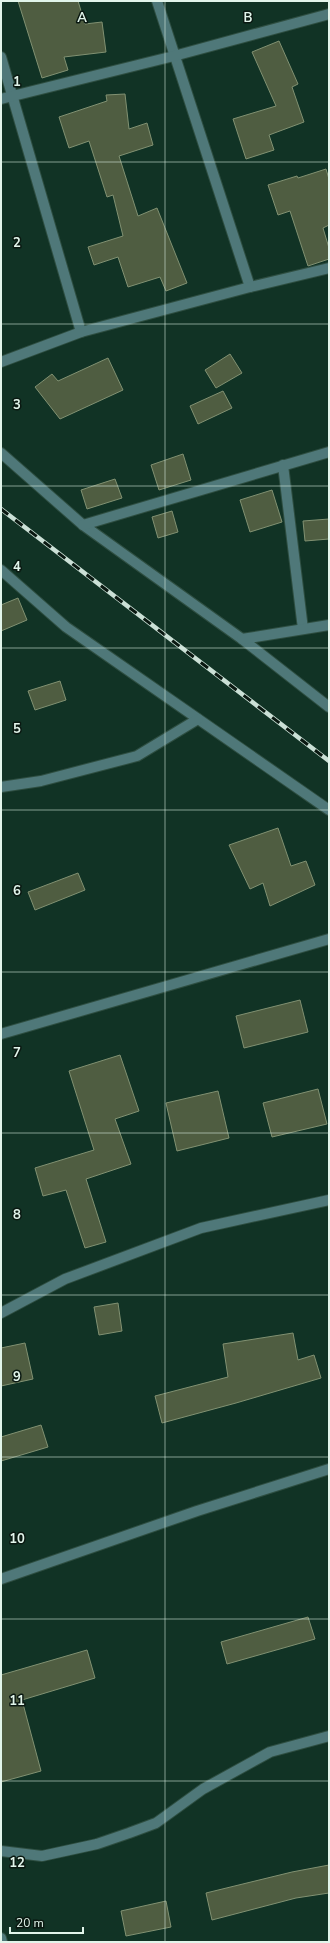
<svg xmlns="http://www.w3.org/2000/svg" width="330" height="1943" font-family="'Nunito Sans',sans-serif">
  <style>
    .building { fill: #4f5d41; stroke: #819172 }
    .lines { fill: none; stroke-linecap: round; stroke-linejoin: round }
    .minor-casing { stroke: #2e4e41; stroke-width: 12 }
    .minor { stroke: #4f7879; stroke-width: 10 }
    .rail-casing { stroke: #cbe0d6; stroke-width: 4.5 }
    .rail { stroke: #0a1811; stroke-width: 3; stroke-dasharray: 9; stroke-linecap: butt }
    .grid { fill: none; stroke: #e2f5eb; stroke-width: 1; stroke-opacity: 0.55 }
    .grid-label { font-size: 13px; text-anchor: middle; font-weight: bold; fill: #e2f5eb; stroke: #0a1811; stroke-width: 3; stroke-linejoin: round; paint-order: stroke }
  </style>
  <rect width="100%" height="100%" fill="#113325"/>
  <!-- building -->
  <g class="building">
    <path d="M 18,1 L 78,1 L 85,24 L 102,22 L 106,52 L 64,57 L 68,70 L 42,78 Z"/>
    <path d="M 279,41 L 298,84 L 292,87 L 304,122 L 269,135 L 274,150 L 246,159 L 233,119 L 276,106 L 252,52 Z"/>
    <path d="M 125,94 L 129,129 L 147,123 L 153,145 L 119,156 L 138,216 L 157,208 L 187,283 L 166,291 L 160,277 L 128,287 L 118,257 L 94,265 L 88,247 L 123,236 L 113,195 L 107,197 L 89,141 L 69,148 L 59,117 L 107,101 L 106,95 Z"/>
    <path d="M 326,169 L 329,179 L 329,225 L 323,228 L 329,248 L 329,259 L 308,266 L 290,211 L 278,215 L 268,185 L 297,176 L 298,178 Z"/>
    <path d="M 230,354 L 242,373 L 216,388 L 205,370 Z"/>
    <path d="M 108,358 L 123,390 L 60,419 L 35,387 L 52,374 L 58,381 Z"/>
    <path d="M 223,391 L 232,408 L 198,424 L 190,406 Z"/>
    <path d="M 183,454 L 191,480 L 159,490 L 151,465 Z"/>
    <path d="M 115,479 L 122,498 L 87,509 L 81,490 Z"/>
    <path d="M 272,490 L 282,522 L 250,532 L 240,500 Z"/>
    <path d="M 172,511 L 178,532 L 158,538 L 152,517 Z"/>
    <path d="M 329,519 L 329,539 L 305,541 L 303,521 Z"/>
    <path d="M 18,598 L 27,620 L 1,631 L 1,605 Z"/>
    <path d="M 60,681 L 66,700 L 35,710 L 28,691 Z"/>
    <path d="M 278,828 L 291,866 L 306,861 L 315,885 L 270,906 L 263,883 L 250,889 L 229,845 Z"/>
    <path d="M 78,873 L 85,890 L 35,910 L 28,892 Z"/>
    <path d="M 300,1000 L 308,1032 L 244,1048 L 236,1016 Z"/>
    <path d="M 120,1055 L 139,1111 L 115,1119 L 131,1164 L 86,1179 L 106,1242 L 85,1248 L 66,1190 L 43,1196 L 35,1168 L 94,1150 L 69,1071 Z"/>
    <path d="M 318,1089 L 327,1124 L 272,1137 L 263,1103 Z"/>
    <path d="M 218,1091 L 229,1138 L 177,1151 L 166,1103 Z"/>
    <path d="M 118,1303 L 122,1331 L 99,1335 L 94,1307 Z"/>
    <path d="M 293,1333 L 298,1360 L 314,1355 L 321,1378 L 236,1403 L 162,1423 L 155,1396 L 228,1377 L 223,1344 Z"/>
    <path d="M 25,1343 L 33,1379 L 1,1386 L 1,1348 Z"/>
    <path d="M 41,1425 L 48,1447 L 1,1461 L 1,1437 Z"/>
    <path d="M 308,1617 L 315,1639 L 227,1664 L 221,1642 Z"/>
    <path d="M 87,1650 L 95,1678 L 22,1700 L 41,1771 L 1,1782 L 1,1675 Z"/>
    <path d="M 329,1865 L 329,1893 L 296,1898 L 212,1920 L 206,1893 L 292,1872 Z"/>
    <path d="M 166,1901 L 171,1927 L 126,1936 L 121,1911 Z"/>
  </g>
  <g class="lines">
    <!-- minor casing -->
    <g class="minor-casing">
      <g id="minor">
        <path d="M 157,1 L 250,287"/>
        <path d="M 1,57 L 81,332"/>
        <path d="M 1,99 L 174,56 L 329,14"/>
        <path d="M 1,362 L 81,332 L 250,287 L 329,268"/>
        <path d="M 1,453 L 83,525 L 242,639 L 329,707"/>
        <path d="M 283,465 L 303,629"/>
        <path d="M 83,525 L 329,452"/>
        <path d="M 1,570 L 66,627 L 329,810"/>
        <path d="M 242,639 L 329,625"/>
        <path d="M 1,787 L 41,781 L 137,756 L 198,719"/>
        <path d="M 1,1034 L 329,939"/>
        <path d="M 1,1313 L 65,1279 L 201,1228 L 329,1200"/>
        <path d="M 1,1579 L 197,1511 L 329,1469"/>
        <path d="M 1,1851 L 42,1856 L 97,1844 L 129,1833 L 156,1823 L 203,1789 L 270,1752 L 329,1736"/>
        <path d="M 1,1938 L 2,1942"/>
      </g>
    </g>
    <!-- minor -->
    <use href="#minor" class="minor"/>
    <!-- rail casing -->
    <g class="rail-casing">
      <path id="rail" d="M 1,509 L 329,761"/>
    </g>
    <!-- rail -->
    <use href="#rail" class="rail"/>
  </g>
  <!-- grid -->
  <path class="grid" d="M 165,1 L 165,1942M 1,162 L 329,162M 1,324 L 329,324M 1,486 L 329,486M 1,648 L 329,648M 1,810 L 329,810M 1,972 L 329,972M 1,1133 L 329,1133M 1,1295 L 329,1295M 1,1457 L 329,1457M 1,1619 L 329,1619M 1,1781 L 329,1781"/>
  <g class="grid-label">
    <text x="82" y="22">A</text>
    <text x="248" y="22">B</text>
    <text x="17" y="86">1</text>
    <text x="17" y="247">2</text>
    <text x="17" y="409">3</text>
    <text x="17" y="571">4</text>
    <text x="17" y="733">5</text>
    <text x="17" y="895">6</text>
    <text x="17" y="1057">7</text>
    <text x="17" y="1219">8</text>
    <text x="17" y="1381">9</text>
    <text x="17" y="1543">10</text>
    <text x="17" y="1705">11</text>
    <text x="17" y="1867">12</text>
  </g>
  <!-- border -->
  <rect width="330" height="1943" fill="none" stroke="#e2f5eb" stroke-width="4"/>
  <!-- scale -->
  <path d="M10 1927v6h73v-6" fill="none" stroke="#e2f5eb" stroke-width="2"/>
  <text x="16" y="1927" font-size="12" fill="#e2f5eb" stroke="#0a1811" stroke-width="3" paint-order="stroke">20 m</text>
</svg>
